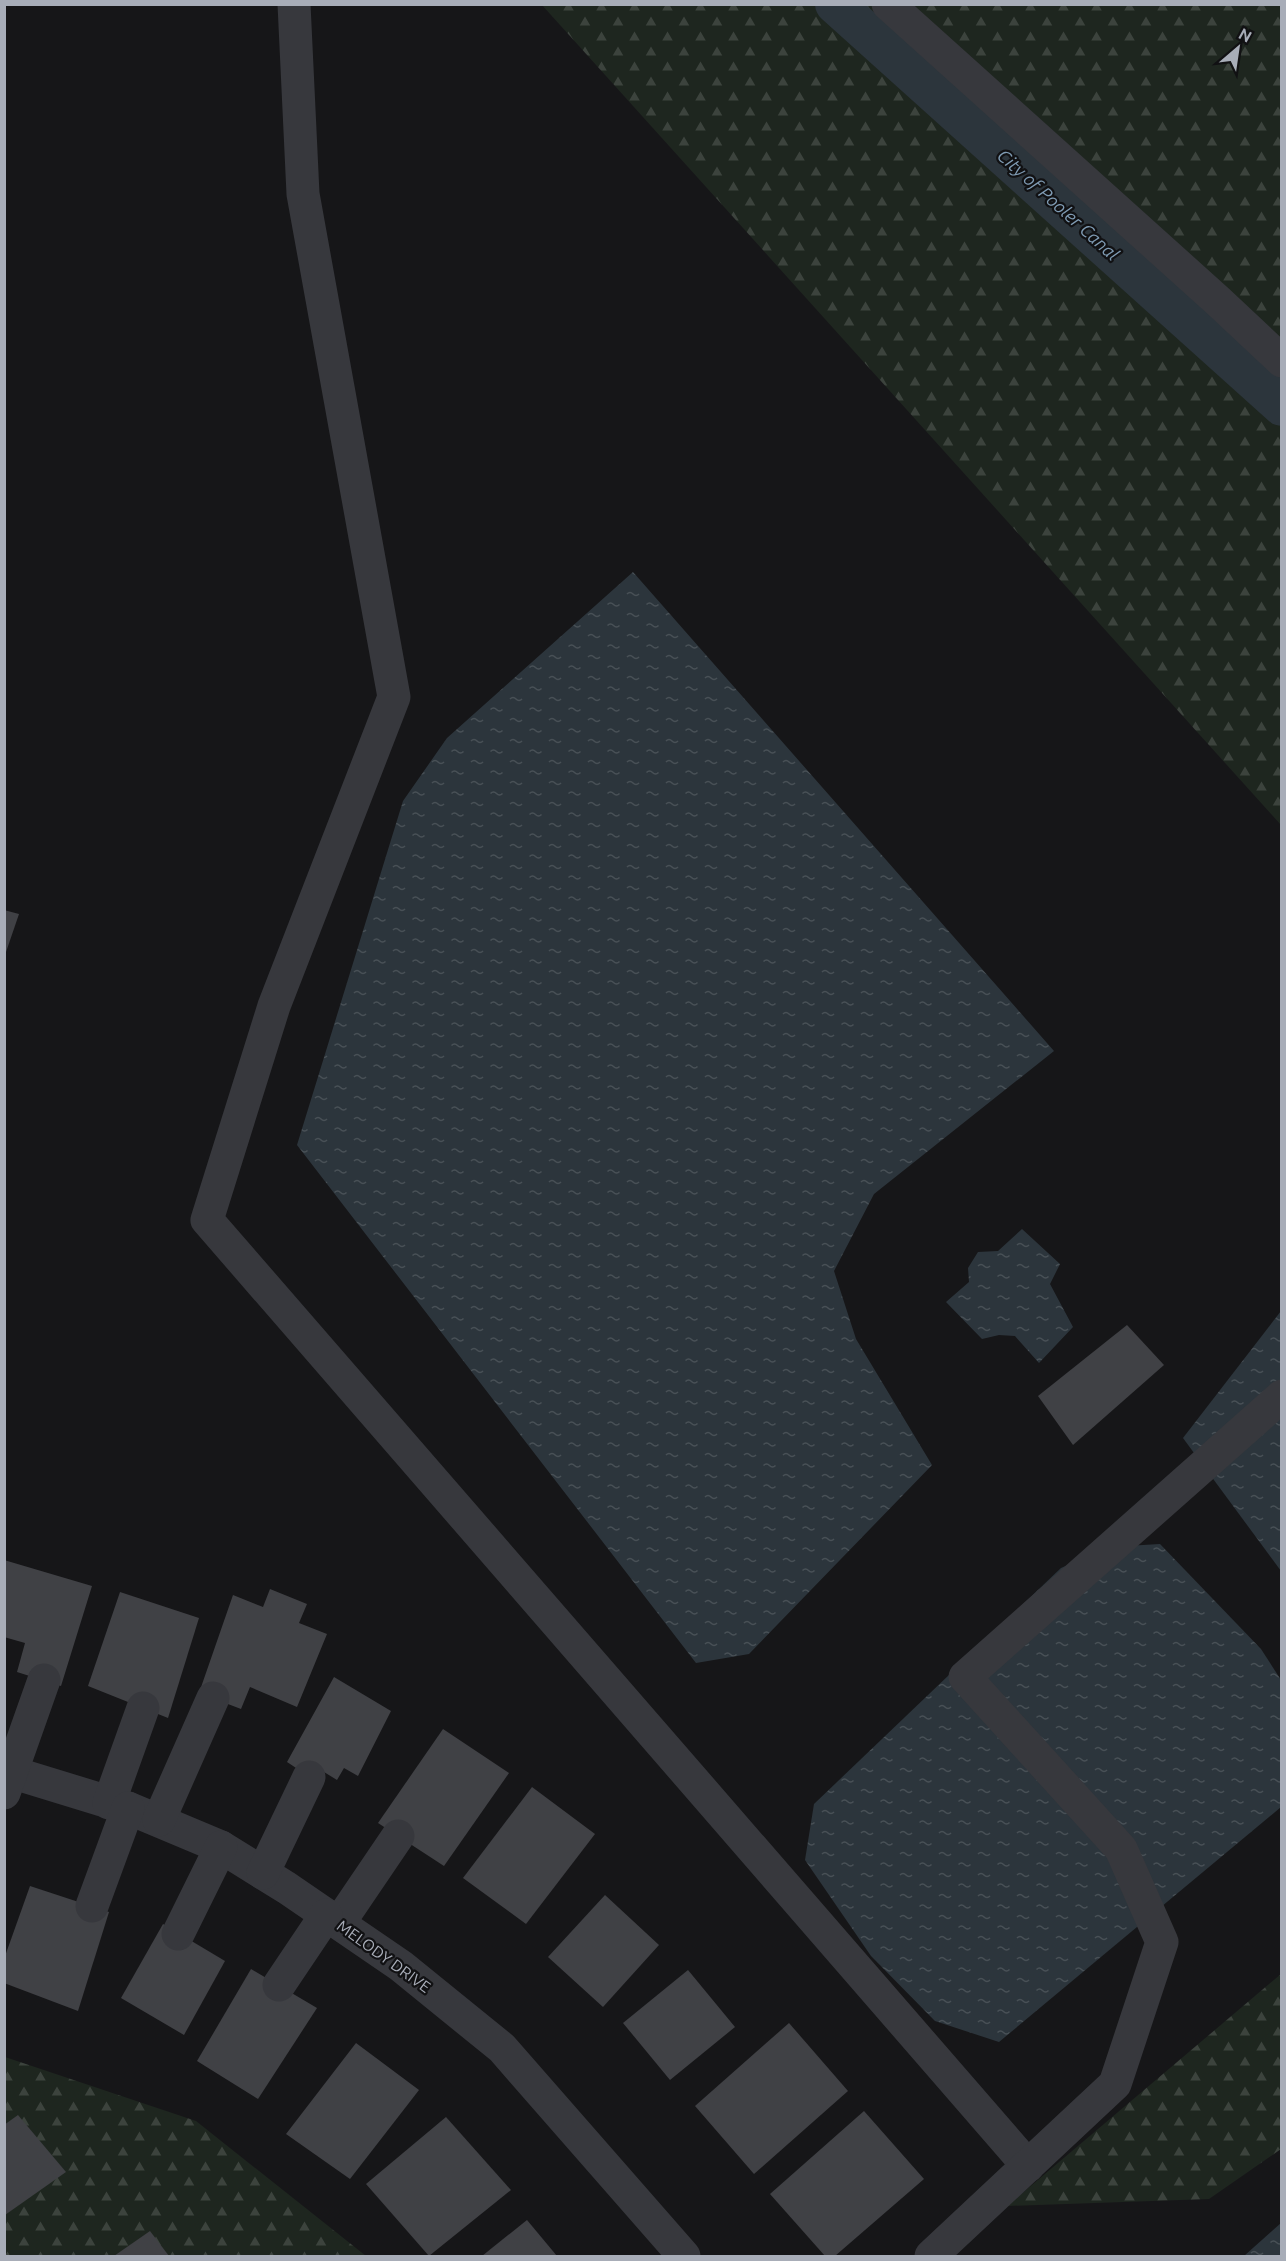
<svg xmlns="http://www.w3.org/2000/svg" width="1286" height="2261" font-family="Ubuntu,sans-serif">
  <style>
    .forest { fill: url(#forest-firs) }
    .water { fill: url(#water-ripples) }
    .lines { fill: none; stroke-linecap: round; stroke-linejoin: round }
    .canal { stroke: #2c353c; stroke-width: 40 }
    .building { fill: #404145 }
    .minor { stroke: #37383d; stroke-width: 33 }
    .labels { text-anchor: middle; stroke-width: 4.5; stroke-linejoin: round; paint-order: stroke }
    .street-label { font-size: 16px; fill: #a8adb8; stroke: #111113 }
    .water-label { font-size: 18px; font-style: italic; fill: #7f9bb3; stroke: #111113 }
  </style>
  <defs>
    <pattern id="forest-firs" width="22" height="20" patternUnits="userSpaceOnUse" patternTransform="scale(1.5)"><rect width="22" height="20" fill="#1e261f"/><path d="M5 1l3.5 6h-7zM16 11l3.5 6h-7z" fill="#3c433d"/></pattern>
    <pattern id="water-ripples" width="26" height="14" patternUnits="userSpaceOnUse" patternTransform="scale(1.5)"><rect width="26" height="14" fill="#2c353c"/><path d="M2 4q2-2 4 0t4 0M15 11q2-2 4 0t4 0" fill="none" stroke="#485056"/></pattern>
  </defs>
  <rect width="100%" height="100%" fill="#161618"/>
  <!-- forest -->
  <g class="forest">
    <path d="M 542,5 L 1281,5 L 1281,825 Z"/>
    <path d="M 1281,1974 L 1281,2149 L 1209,2199 L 1007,2206 Z"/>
    <path d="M 5,2057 L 196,2121 L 366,2256 L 5,2256 Z"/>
  </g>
  <!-- water -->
  <g class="water">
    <path d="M 633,572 L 1054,1051 L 874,1194 L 834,1271 L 856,1339 L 932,1465 L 749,1654 L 696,1663 L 297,1145 L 403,801 L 447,738 Z"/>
    <path d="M 1022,1229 L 1060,1264 L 1050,1284 L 1073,1327 L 1039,1363 L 1015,1336 L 999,1335 L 982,1339 L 946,1302 L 969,1282 L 968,1268 L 978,1252 L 998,1251 Z"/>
    <path d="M 1281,1311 L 1281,1571 L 1183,1438 Z"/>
    <path d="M 1160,1544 L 1261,1649 L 1281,1680 L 1281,1807 L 999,2042 L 935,2021 L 871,1956 L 805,1860 L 814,1804 L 1061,1568 L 1110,1547 Z"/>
    <path d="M 1281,2223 L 1281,2256 L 1244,2256 Z"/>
  </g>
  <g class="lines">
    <!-- canal -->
    <path class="canal" d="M 835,4 L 1282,406"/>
  </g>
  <!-- building -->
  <g class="building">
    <path d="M 4,910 L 19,914 L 5,955 L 4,955 Z"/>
    <path d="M 1127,1325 L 1164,1365 L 1073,1445 L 1038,1396 Z"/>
    <path d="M 4,1560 L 92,1586 L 61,1686 L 17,1672 L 25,1643 L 4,1637 Z"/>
    <path d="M 270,1589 L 307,1604 L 299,1623 L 327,1634 L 297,1707 L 250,1687 L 241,1709 L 199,1693 L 233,1595 L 263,1607 Z"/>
    <path d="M 120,1592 L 199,1618 L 168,1718 L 88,1686 Z"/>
    <path d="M 334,1677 L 391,1711 L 358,1776 L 344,1768 L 337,1780 L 324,1772 L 319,1783 L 287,1762 Z"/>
    <path d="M 443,1729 L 509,1773 L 444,1866 L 378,1823 Z"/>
    <path d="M 532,1787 L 595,1834 L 526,1924 L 463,1878 Z"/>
    <path d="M 30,1886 L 109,1912 L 78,2011 L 4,1983 L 4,1959 Z"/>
    <path d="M 605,1895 L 659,1945 L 603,2007 L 548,1957 Z"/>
    <path d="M 163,1924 L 225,1961 L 184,2035 L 121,1998 Z"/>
    <path d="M 251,1969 L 317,2008 L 258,2099 L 197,2061 Z"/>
    <path d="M 688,1970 L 735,2027 L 670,2080 L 623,2023 Z"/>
    <path d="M 789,2023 L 848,2091 L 754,2174 L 695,2106 Z"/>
    <path d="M 356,2043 L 419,2090 L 350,2179 L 286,2134 Z"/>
    <path d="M 864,2111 L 924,2179 L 835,2256 L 825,2256 L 770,2194 Z"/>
    <path d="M 18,2115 L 66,2172 L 5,2215 L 4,2125 Z"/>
    <path d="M 446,2117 L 511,2190 L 429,2256 L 366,2184 Z"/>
    <path d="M 527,2220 L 557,2256 L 482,2256 Z"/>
    <path d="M 150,2231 L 169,2256 L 114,2256 Z"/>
  </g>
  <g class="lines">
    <!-- minor -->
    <g class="minor">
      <path d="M 294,4 L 303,194 L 394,697 L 274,1006 L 207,1220 L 1028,2166"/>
      <path d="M 888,4 L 1218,301 L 1282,361"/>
      <path d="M 4,1770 L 128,1808 L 221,1847 L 287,1888 L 401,1966 L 502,2048 L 684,2256"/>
      <path d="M 4,1793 L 44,1680"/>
      <path d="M 109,1803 L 143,1708"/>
      <path d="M 159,1820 L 213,1698"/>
      <path d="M 263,1873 L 309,1777"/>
      <path d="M 92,1906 L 128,1808"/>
      <path d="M 339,1923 L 398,1836"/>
      <path d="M 178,1934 L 221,1847"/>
      <path d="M 279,1985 L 326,1915"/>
      <path d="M 931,2256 L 1115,2084 L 1162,1942 L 1121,1849 L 965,1677 L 1282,1396"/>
    </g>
  </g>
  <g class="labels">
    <!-- street labels -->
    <g class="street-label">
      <text transform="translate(384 1956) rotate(36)" y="6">MELODY DRIVE</text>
    </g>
    <!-- water labels -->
    <g class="water-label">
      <text transform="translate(1058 205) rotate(42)" y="6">City of Pooler Canal</text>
    </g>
  </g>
  <!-- border -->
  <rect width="1286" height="2261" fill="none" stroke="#a8adb8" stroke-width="12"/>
  <!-- north arrow -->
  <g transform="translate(1238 48) rotate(29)" stroke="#111113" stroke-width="4.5" paint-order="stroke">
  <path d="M0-4.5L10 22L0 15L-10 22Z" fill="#a8adb8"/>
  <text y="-9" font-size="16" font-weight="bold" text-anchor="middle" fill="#a8adb8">N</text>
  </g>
</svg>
